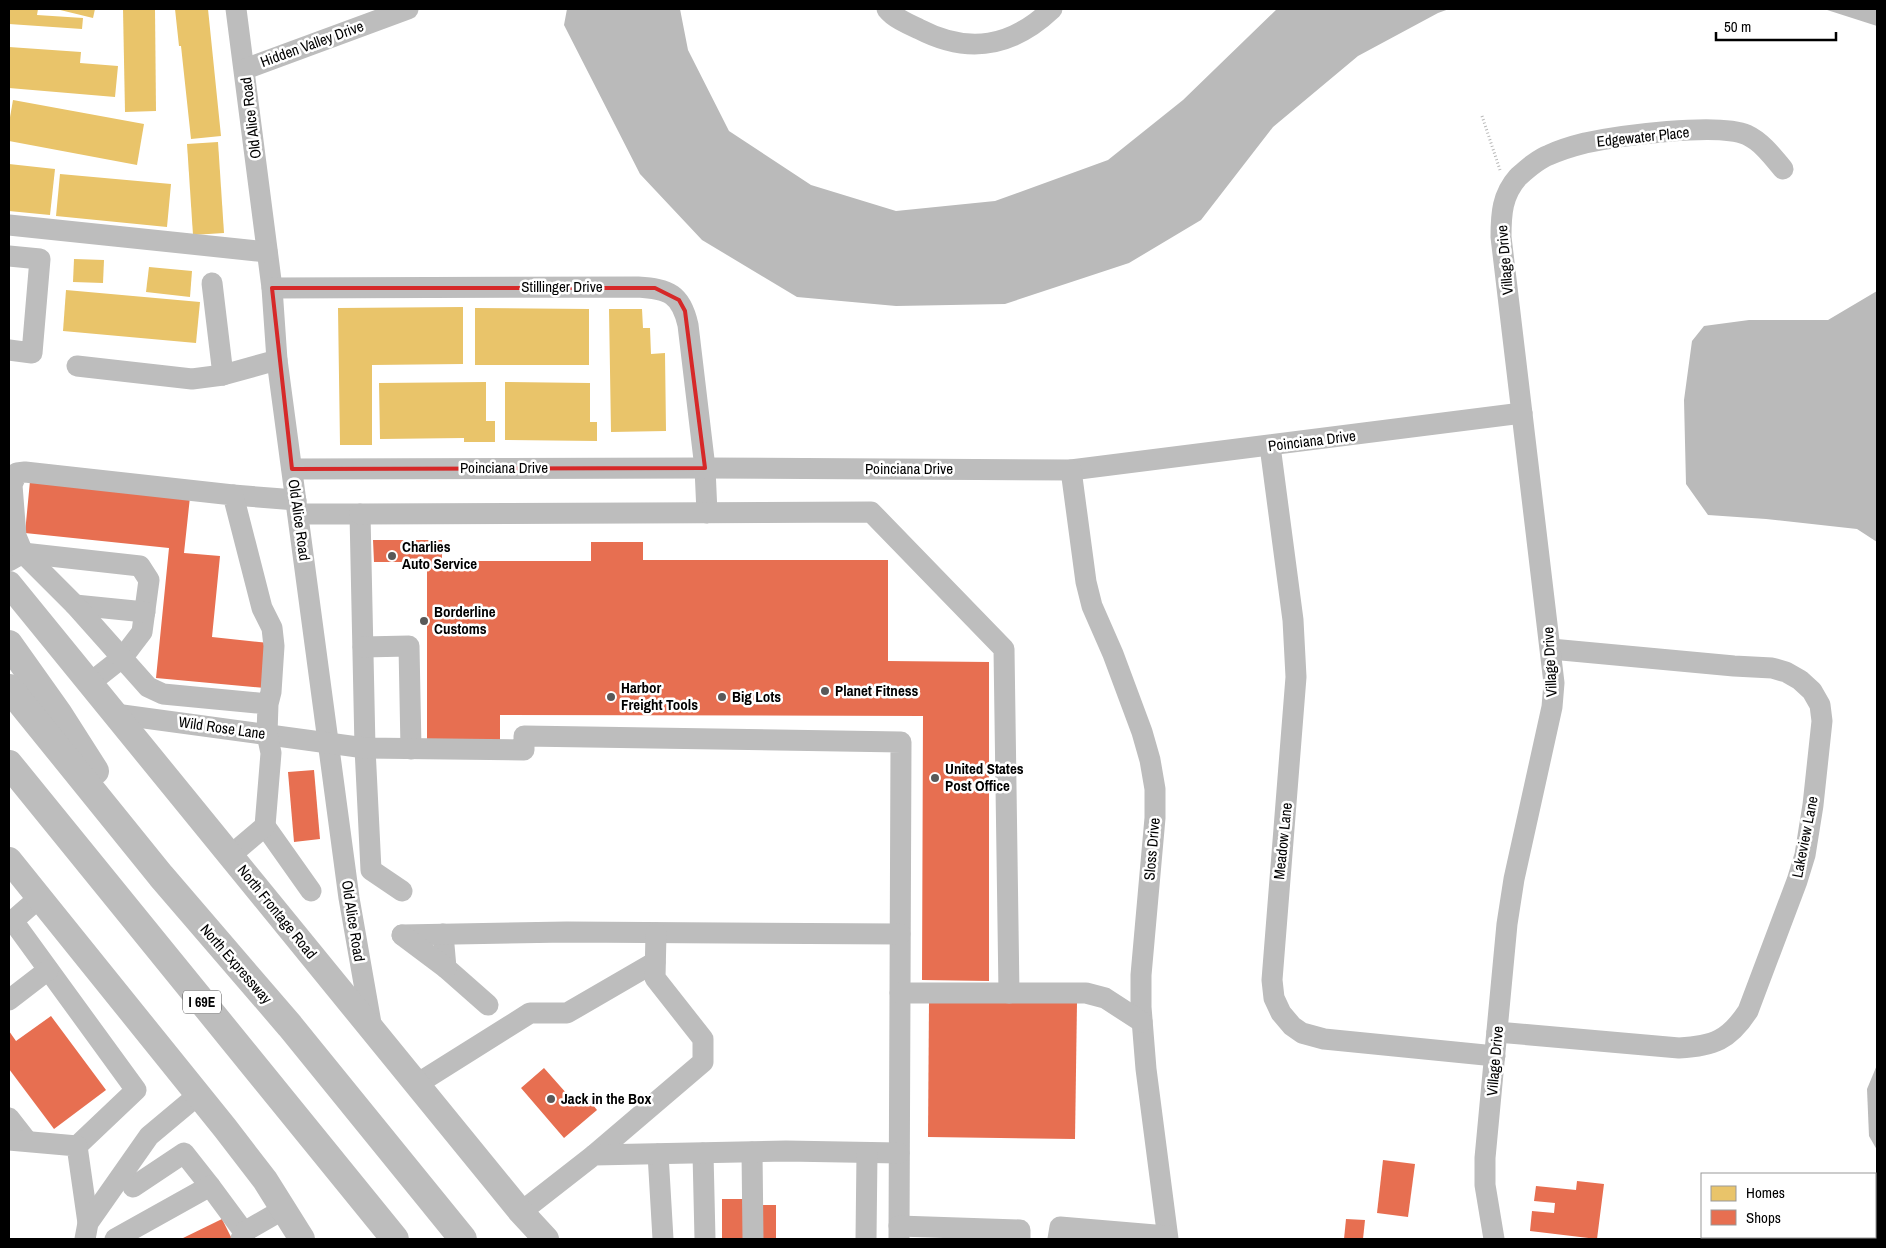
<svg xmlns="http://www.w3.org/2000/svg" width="1886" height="1248" font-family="'Archivo Narrow',sans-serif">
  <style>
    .water { fill: #bababa }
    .homes { fill: #e9c46a }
    .shops { fill: #e76f51 }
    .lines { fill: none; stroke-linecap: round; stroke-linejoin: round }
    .path { stroke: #b8b8b8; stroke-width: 3; stroke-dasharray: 1 2.5; stroke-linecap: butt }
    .minor { stroke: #bdbdbd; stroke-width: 21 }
    .major { stroke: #bdbdbd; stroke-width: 26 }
    .highway { stroke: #bdbdbd; stroke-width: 28 }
    .marked { fill: none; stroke: #d62828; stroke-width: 4; stroke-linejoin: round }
    .poi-dot { fill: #595959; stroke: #fff; stroke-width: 2 }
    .labels { text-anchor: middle; stroke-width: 5; stroke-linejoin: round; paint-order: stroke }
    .shield { fill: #fff; stroke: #4c4c4c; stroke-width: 1 }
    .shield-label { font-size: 14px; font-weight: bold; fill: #000 }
    .street-label { font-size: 15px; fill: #000; stroke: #fff }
    .poi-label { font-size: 15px; font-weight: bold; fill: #000; stroke: #fff; text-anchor: start }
  </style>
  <rect width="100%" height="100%" fill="#fff"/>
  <!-- water -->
  <g class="water">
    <path d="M 567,9 L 680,9 L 688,50 L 729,131 L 811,185 L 896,211 L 995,201 L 1108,160 L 1183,100 L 1277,9 L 1449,9 L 1438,13 L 1358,56 L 1273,127 L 1201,220 L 1129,263 L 1005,304 L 896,306 L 797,297 L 702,240 L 640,174 L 564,25 Z"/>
    <path d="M 1824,9 L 1877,9 L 1877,26 Z"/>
    <path d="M 1877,291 L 1877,542 L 1857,529 L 1766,519 L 1708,515 L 1686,484 L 1684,400 L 1692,341 L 1704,326 L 1749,320 L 1828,320 Z"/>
    <path d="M 1877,1065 L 1877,1150 L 1869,1136 L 1867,1089 Z"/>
  </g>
  <!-- homes -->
  <g class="homes">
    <path d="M 9,9 L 38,9 L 37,15 L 83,18 L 82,29 L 9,24 Z"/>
    <path d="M 56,9 L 95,9 L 93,18 Z"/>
    <path d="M 123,9 L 155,9 L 156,111 L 125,112 Z"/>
    <path d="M 175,9 L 208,9 L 221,136 L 191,139 L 181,46 L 179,46 Z"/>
    <path d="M 9,47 L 81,52 L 80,63 L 118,66 L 115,97 L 9,88 Z"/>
    <path d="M 13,100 L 144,124 L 137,165 L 9,141 L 9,123 Z"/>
    <path d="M 218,142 L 224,233 L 193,235 L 187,144 Z"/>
    <path d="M 9,164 L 55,169 L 50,215 L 9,211 Z"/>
    <path d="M 60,174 L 171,184 L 167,227 L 56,216 Z"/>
    <path d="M 74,259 L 104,260 L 103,283 L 73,282 Z"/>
    <path d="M 149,267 L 192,271 L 190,297 L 146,292 Z"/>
    <path d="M 66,290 L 200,302 L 196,343 L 63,331 Z"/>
    <path d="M 463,307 L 463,364 L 372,365 L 372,445 L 340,445 L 338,308 Z"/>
    <path d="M 475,308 L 589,309 L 589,365 L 475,365 Z"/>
    <path d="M 609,309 L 642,309 L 643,328 L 650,328 L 651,354 L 665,353 L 666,431 L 611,432 Z"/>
    <path d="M 486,382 L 486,421 L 495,421 L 495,442 L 464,442 L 464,438 L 380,439 L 379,383 Z"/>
    <path d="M 505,382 L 590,383 L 590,422 L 597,422 L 597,441 L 505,440 Z"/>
  </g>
  <!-- shops -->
  <g class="shops">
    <path d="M 30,481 L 190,497 L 184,553 L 220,556 L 212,637 L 269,643 L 265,688 L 156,678 L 169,548 L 25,533 Z"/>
    <path d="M 373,540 L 442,540 L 442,561 L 591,561 L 591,542 L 643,542 L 643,560 L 888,560 L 888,661 L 989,662 L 989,981 L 922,980 L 923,716 L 500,715 L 500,740 L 427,740 L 427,562 L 374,562 Z"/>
    <path d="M 314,770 L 320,839 L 294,842 L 288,772 Z"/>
    <path d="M 929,1001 L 1077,1002 L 1075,1139 L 928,1137 Z"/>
    <path d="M 51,1016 L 106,1090 L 54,1129 L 9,1069 L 9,1031 L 16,1041 Z"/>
    <path d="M 544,1068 L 575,1103 L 585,1095 L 597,1110 L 564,1138 L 521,1088 Z"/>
    <path d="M 1383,1160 L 1415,1164 L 1408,1217 L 1377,1213 Z"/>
    <path d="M 1577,1181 L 1604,1184 L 1597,1239 L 1530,1231 L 1532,1211 L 1554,1213 L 1555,1203 L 1534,1201 L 1536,1186 L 1576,1190 Z"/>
    <rect x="722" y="1199" width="23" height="40"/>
    <rect x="756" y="1205" width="20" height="34"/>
    <path d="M 222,1219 L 232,1239 L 181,1239 Z"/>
    <path d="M 1346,1219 L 1365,1220 L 1363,1239 L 1344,1239 Z"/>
  </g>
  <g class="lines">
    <!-- path -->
    <path class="path" d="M 1482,116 L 1500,170"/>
    <!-- minor -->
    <g class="minor">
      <path d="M 236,9 L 272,288 L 277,360 L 349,898 L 372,1029"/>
      <path d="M 887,9 C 894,18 908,24 919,29 C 969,55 1012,47 1052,9"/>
      <path d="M 245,69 L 408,9"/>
      <path d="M 9,225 L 267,252"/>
      <path d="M 9,256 L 40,259 L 32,353 L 9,350"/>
      <path d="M 212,283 L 223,375"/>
      <path d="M 272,288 L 638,287 C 669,289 681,294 688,325 L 705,468 L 707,513"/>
      <path d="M 77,366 L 192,379 L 223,375 L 277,360"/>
      <path d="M 1270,446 L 1293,620 L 1296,677 L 1272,980 L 1274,998 L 1281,1013 L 1292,1026 L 1302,1033 L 1324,1039 L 1495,1056"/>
      <path d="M 292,469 L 705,468 L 1071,470 L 1522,413"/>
      <path d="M 1071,470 L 1086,582 L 1092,606 L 1113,654 L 1142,732 L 1150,760 L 1155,789 L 1155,818 L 1141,975 L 1141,1007 L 1146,1069 L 1168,1239"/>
      <path d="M 233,495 L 296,500"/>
      <path d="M 298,514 L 360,514 L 365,748 L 371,870 L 402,891"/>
      <path d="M 360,514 L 871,512 L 1004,649 L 1009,993"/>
      <path d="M 9,561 L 23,553 L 140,566 L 149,580 L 142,632 L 123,657 L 90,683"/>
      <path d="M 75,605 L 145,612"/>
      <path d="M 363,647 L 409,646 L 411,749"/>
      <path d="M 115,714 L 365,748 L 524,750 L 524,736 L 901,742 L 899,1239"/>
      <path d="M 265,826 L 311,891"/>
      <path d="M 231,855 L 265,826 L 271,753 L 267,734 L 268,704 L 271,692 L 274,646 L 272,628 L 262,608 L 233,495 L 25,472 L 17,473 L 12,485 L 16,536 L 23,553 L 75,605 L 148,687 L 163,694 L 268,704"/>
      <path d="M 13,921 L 136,1090 L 77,1146"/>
      <path d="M 9,924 L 39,898"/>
      <path d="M 443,934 L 446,968 L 488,1005"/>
      <path d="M 402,935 L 567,932 L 900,934"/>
      <path d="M 402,935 L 446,968"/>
      <path d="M 900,993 L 1086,993 L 1105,998 L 1142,1022"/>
      <path d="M 9,1000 L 48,970"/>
      <path d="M 1497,1032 L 1679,1048 C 1714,1046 1729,1040 1748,1011 L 1797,881 L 1805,855 L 1813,805 L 1822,721 L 1820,705 L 1812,691 L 1800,680 L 1786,672 L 1772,668 L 1734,666 L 1551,649"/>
      <path d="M 417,1084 L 530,1013 L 567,1013 L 655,962"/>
      <path d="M 9,1118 L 27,1141"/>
      <path d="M 9,1140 L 77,1146 L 88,1223"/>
      <path d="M 752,1152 L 753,1239"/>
      <path d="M 703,1153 L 705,1239"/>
      <path d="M 658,1154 L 663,1239"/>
      <path d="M 594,1155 L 703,1062 L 703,1039 L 655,978 L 656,933"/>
      <path d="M 133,1187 L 184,1153 L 210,1186"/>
      <path d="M 521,1212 L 594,1155 L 786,1151 L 899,1153"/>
      <path d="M 899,1226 L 1020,1230 L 1020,1239"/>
      <path d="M 85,1239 L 88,1223 L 149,1136 L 198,1095"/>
      <path d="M 115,1239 L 210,1186 L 244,1232"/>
      <path d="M 241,1239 L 244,1232 L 284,1209"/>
      <path d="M 866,1239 L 867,1153"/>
      <path d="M 1058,1239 L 1060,1227 L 1167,1236"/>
      <path d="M 1494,1239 L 1485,1185 L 1485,1158 L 1507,924 L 1514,879 L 1552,707 L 1554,683 L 1501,237 C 1501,214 1502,195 1518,177 C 1527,169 1538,159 1549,155 C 1560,150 1573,146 1585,143 C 1618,136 1718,122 1747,135 C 1762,142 1773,157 1783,169"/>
    </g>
    <!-- major -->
    <g class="major">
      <path d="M 9,584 L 521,1212 L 546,1239"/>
      <path d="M 9,860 L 225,1128 L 265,1180 L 302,1239"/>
    </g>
    <!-- highway -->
    <g class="highway">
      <path d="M 9,644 L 58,713 L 95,771"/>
      <path d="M 9,688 L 161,876 L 290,1026 L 463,1239"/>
      <path d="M 9,764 L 395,1239"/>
    </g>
  </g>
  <!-- marked area -->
  <path class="marked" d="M 272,288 L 655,288 L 679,300 L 685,311 L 705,468 L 292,469 Z"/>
  <!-- markers -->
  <g class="poi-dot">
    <circle cx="392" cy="556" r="5"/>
    <circle cx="424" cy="621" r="5"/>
    <circle cx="825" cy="691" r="5"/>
    <circle cx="611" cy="697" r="5"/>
    <circle cx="722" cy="697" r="5"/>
    <circle cx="935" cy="778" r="5"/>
    <circle cx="551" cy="1099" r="5"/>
  </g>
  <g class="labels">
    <!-- shield labels -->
    <rect class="shield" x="183" y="990.5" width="38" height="23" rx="4"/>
    <g class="shield-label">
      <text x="202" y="1007">I 69E</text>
    </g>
    <!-- street labels -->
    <g class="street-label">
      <text transform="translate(312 44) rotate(-20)" y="5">Hidden Valley Drive</text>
      <text transform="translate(251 118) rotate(-97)" y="5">Old Alice Road</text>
      <text transform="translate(1643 137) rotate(-6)" y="5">Edgewater Place</text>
      <text transform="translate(1505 260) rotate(-95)" y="5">Village Drive</text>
      <text x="562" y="292">Stillinger Drive</text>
      <text transform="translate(1312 441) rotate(-7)" y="5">Poinciana Drive</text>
      <text x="504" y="473">Poinciana Drive</text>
      <text x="909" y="474">Poinciana Drive</text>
      <text transform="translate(299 520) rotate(82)" y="5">Old Alice Road</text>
      <text transform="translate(1550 662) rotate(-93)" y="5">Village Drive</text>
      <text transform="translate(222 728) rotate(8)" y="5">Wild Rose Lane</text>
      <text transform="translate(1805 837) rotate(-79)" y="5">Lakeview Lane</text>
      <text transform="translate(1283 841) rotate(-84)" y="5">Meadow Lane</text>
      <text transform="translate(1152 849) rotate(-85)" y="5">Sloss Drive</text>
      <text transform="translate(277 912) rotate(51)" y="5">North Frontage Road</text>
      <text transform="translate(353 921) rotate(81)" y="5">Old Alice Road</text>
      <text transform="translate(236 964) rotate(49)" y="5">North Expressway</text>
      <text transform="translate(1495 1061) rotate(-85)" y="5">Village Drive</text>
    </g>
    <!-- poi labels -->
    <g class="poi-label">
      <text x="402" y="552">Charlies<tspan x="402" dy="17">Auto Service</tspan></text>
      <text x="434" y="617">Borderline<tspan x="434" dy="17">Customs</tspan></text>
      <text x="621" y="693">Harbor<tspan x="621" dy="17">Freight Tools</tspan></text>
      <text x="835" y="696">Planet Fitness</text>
      <text x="732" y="702">Big Lots</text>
      <text x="945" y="774">United States<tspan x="945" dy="17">Post Office</tspan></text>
      <text x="561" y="1104">Jack in the Box</text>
    </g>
  </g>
  <!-- border -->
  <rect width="1886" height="1248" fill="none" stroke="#000000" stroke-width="20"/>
  <!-- legend -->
  <rect x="1701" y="1173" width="175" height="65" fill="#ffffff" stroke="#999999"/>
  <rect x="1711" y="1186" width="25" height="15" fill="#e9c46a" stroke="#999999"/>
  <text x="1746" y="1198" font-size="15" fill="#000000">Homes</text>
  <rect x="1711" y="1210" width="25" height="15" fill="#e76f51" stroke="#999999"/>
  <text x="1746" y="1223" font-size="15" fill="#000000">Shops</text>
  <!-- scale -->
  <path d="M1716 32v8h120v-8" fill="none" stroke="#000000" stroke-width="2.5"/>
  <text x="1724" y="32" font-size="15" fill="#000000" stroke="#ffffff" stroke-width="4" paint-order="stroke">50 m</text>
</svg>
